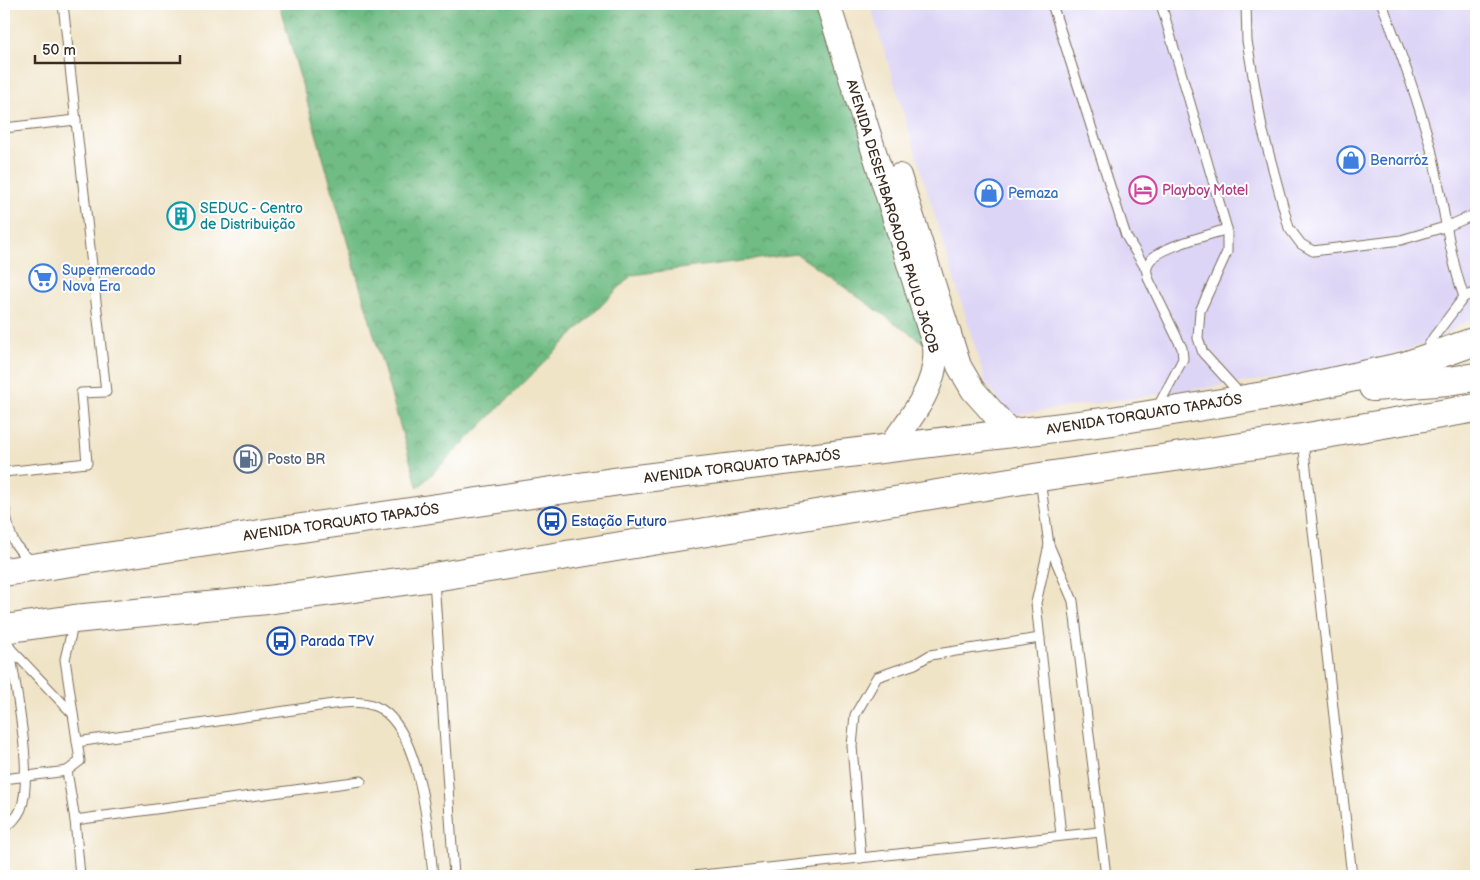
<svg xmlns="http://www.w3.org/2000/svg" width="1480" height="880" font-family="'Balsamiq Sans',sans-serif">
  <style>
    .built { fill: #ddd5f6 }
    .forest { fill: url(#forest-crowns); stroke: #567351 }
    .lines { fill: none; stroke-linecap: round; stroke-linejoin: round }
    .lane-casing { stroke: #7a6b59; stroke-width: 11 }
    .secondary-casing { stroke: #7a6b59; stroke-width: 26 }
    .highway-casing { stroke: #7a6b59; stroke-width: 30 }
    .lane { stroke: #fff; stroke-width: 9 }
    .secondary { stroke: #fff; stroke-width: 24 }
    .highway { stroke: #fff; stroke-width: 28 }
    .labels { text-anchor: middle; stroke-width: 4; stroke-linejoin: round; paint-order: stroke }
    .shop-label { font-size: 14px; fill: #366cbe; stroke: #fff; text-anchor: start }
    .hotel-label { font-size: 14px; fill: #b23c85; stroke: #fff; text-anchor: start }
    .culture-label { font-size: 14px; fill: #0d838f; stroke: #fff; text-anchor: start }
    .street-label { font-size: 14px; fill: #3b2a1e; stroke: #fff }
    .service-label { font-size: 14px; fill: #4e5e75; stroke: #fff; text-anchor: start }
    .transit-label { font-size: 14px; fill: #164399; stroke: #fff; text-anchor: start }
  </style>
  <defs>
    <pattern id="forest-crowns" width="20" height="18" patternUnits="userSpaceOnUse" patternTransform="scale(1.25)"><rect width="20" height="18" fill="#70bc84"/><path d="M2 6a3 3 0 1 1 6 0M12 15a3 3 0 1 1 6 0" fill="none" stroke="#5d996b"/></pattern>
  </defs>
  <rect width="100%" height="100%" fill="#fff"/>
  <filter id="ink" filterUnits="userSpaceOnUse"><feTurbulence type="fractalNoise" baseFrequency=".02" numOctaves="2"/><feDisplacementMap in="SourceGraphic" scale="10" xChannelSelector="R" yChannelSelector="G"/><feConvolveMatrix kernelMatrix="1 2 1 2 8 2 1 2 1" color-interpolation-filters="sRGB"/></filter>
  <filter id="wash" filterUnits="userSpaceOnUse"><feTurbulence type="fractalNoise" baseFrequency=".0096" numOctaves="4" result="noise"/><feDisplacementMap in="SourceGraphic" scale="20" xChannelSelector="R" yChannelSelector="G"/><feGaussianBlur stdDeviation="1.12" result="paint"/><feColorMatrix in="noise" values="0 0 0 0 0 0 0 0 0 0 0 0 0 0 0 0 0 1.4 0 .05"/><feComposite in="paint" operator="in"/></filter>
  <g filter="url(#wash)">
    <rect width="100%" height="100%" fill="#f0e4c7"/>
    <!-- built -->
    <path class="built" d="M 870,4 L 1476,4 L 1476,316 L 1437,339 L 1362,366 L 1011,415 L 986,383 Z"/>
    <!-- forest -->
    <path class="forest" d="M 279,4 L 821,4 L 935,351 L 797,254 L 632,275 L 418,488 Z"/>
  </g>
  <g filter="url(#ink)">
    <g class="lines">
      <!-- lane casing -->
      <g class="lane-casing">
        <g id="lane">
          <path d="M 1052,4 L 1126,236 L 1146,269"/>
          <path d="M 1161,4 L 1227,229 L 1227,252 L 1200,311 L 1198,338 L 1203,353 L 1242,396"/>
          <path d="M 1246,4 L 1247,41 L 1262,128 L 1289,228 L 1301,244 L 1313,251 L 1401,240 L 1448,226 L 1476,214"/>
          <path d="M 1382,4 C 1400,50 1417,97 1430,145 C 1443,195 1447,249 1464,297 L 1433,338 L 1425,352"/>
          <path d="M 4,128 L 76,120"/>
          <path d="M 1464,297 L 1476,292"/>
          <path d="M 1156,410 L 1183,359 L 1182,348 L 1149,280 C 1147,274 1145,268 1149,262 C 1158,247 1210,235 1227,229"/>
          <path d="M 1303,442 L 1352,876"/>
          <path d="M 4,472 L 87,463 L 81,393 L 106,392 L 63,4"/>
          <path d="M 1040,479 L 1049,545 L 1073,601 L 1106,876"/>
          <path d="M 4,503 C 8,527 10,548 33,561"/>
          <path d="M 1049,545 L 1036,603 L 1061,835"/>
          <path d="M 434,580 L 454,876"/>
          <path d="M 10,648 L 71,712"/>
          <path d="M 77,742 L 333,704 C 350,702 366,700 381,709 C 421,734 429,833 433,876"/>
          <path d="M 67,771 L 75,820 L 361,781"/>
          <path d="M 4,779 L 67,771 L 80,761 L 65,659 L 74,622"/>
          <path d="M 75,820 L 80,876"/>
          <path d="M 4,829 C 11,823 17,818 21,809 C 34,773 15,688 10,648 L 5,633"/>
          <path d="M 861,858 L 852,746 L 855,715 L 877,677 L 915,664 L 930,655 L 1040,638"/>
          <path d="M 693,876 L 1100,832"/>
        </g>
      </g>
      <!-- secondary casing -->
      <g class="secondary-casing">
        <g id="secondary">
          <path d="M 828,4 L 935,347 C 939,385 910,419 888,449"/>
          <path d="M 899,176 L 959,366 L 973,390 L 1012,434"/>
        </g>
      </g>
      <!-- highway casing -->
      <g class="highway-casing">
        <g id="highway">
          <path d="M 1373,387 L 1448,381 L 1476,377"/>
          <path d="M 4,572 L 620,481 L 1112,421 L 1276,394 L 1405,366 L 1476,341"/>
          <path d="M 4,629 L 74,619 L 267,600 L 434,577 L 1040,477 L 1302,438 L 1476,408"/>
        </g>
      </g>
      <!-- lane -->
      <use href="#lane" class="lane"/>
      <!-- secondary -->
      <use href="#secondary" class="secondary"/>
      <!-- highway -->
      <use href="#highway" class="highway"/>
    </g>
  </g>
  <!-- icons -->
  <defs>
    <g id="shop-ring" transform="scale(1.4375)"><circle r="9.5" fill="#fff" stroke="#3f7fe0" stroke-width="1.5"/><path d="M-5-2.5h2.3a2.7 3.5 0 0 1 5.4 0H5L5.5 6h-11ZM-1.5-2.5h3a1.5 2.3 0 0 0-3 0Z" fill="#3f7fe0"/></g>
    <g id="hotel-ring" transform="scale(1.4375)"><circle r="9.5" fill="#fff" stroke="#d1479c" stroke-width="1.5"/><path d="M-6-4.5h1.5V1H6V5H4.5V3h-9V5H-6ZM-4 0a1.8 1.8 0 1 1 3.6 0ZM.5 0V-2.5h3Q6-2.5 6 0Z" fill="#d1479c"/></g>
    <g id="building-ring" transform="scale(1.4375)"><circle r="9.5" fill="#fff" stroke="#0f9aa8" stroke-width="1.5"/><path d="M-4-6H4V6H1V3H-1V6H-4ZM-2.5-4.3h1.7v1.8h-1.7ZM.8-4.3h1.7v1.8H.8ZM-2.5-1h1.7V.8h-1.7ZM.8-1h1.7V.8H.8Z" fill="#0f9aa8"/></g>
    <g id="supermarket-ring" transform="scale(1.4375)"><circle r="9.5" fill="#fff" stroke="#3f7fe0" stroke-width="1.5"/><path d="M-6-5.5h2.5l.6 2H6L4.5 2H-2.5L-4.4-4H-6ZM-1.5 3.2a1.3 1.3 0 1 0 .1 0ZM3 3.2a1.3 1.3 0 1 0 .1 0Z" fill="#3f7fe0"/></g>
    <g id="fuel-ring" transform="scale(1.4375)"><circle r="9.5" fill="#fff" stroke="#5c6f8a" stroke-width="1.5"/><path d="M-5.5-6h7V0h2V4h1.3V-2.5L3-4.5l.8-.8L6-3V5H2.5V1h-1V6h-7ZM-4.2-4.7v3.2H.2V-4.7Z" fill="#5c6f8a"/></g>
    <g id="bus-ring" transform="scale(1.4375)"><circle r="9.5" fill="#fff" stroke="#1a4fb4" stroke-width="1.5"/><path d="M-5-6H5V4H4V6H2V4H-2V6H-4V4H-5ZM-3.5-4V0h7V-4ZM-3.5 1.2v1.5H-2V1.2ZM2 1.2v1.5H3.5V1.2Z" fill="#1a4fb4"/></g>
  </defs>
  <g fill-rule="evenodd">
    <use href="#shop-ring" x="1351" y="160"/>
    <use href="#hotel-ring" x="1143" y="190"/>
    <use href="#shop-ring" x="989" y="193"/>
    <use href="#building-ring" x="181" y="216"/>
    <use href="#supermarket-ring" x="43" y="278"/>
    <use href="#fuel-ring" x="248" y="459"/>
    <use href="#bus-ring" x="552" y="521"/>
    <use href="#bus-ring" x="281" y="641"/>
  </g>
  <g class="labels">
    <!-- shop labels -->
    <g class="shop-label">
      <text x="1370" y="165">Benarróz</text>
      <text x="1008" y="198">Pemaza</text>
      <text x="62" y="275">Supermercado<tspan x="62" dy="16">Nova Era</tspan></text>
    </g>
    <!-- hotel labels -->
    <g class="hotel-label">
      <text x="1162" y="195">Playboy Motel</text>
    </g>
    <!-- culture labels -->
    <g class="culture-label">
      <text x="200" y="213">SEDUC - Centro<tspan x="200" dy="16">de Distribuição</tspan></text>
    </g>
    <!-- street labels -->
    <g class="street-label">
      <text transform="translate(893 216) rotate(73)" y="5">AVENIDA DESEMBARGADOR PAULO JACOB</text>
      <text transform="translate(1144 414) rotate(-9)" y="5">AVENIDA TORQUATO TAPAJÓS</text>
      <text transform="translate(742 466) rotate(-7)" y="5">AVENIDA TORQUATO TAPAJÓS</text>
      <text transform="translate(341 522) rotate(-8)" y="5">AVENIDA TORQUATO TAPAJÓS</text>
    </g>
    <!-- service labels -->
    <g class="service-label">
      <text x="267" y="464">Posto BR</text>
    </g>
    <!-- transit labels -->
    <g class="transit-label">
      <text x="571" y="526">Estação Futuro</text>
      <text x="300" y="646">Parada TPV</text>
    </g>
  </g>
  <!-- margin -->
  <rect width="1480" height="880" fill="none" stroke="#fff" stroke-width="20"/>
  <!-- scale -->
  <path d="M35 55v8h145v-8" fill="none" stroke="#3b2a1e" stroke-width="2.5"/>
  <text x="42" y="55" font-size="15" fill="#3b2a1e" stroke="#ffffff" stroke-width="4" paint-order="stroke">50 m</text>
</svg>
